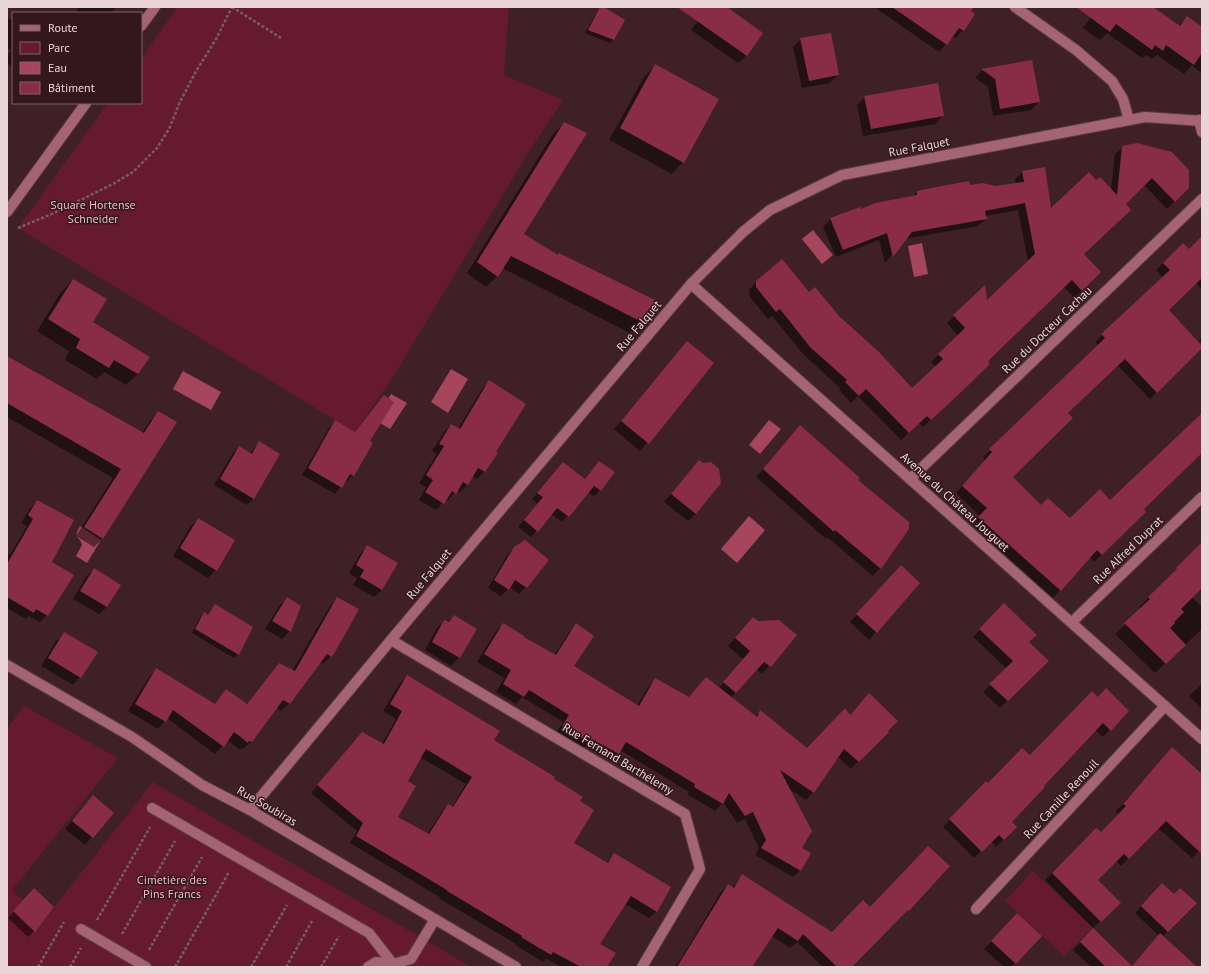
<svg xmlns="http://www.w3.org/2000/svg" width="1209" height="974" font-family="'PT Sans',sans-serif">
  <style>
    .green { fill: #661a30 }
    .water { fill: #a6465d }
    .shadow { fill: #0007; fill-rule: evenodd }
    .building { fill: #892c45; fill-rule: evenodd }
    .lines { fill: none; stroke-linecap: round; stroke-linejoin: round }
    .minor-casing { stroke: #5a3d43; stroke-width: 12 }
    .path { stroke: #785d62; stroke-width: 2.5; stroke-dasharray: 3 2; stroke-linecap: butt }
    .minor { stroke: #a56471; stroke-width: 10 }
    .labels { text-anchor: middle; stroke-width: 3; stroke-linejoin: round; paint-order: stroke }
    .street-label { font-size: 12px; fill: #e9d4d7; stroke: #34171d }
    .park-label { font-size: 12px; fill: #efb9c2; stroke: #34171d }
  </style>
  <rect width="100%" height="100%" fill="#3f2027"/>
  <!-- green -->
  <g class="green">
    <path d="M 178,7 L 509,7 L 504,75 L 563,100 L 528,153 L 393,377 L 355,432 L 18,228 L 108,103 L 141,103 L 141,58 Z"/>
    <path d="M 24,706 L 118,758 L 12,890 L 44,920 L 153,782 C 258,845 365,904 471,967 L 7,967 L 7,729 Z"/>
    <path d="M 1033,871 L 1093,928 L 1064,956 L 1005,901 Z"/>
  </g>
  <!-- water -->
  <g class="water">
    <path d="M 813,230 L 833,255 L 822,264 L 802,239 Z"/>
    <path d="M 922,243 L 928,274 L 914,277 L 908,246 Z"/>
    <path d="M 451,369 L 468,379 L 448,413 L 431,402 Z"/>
    <path d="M 183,371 L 221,392 L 211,410 L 173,389 Z"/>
    <path d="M 391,394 L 407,403 L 390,429 L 375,420 Z"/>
    <path d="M 769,420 L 781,429 L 760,454 L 749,445 Z"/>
    <path d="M 749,516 L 765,530 L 737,563 L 721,549 Z"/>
    <path d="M 80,526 L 101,540 L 87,563 L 76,556 L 82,545 C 80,535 72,540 80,526 Z"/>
  </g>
  <!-- shadow -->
  <g class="shadow">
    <path d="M 78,7 L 117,7 L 110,13 L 75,13 Z"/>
    <path d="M 601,7 L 613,40 L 610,43 L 585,33 L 598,10 Z"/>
    <path d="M 708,7 L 725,7 L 762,33 L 746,56 L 738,63 L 691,30 Z"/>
    <path d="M 874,7 L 962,7 L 974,15 L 963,30 L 956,38 L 953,36 L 939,52 Z"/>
    <path d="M 1098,7 L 1130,7 L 1178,26 L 1187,18 L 1202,29 L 1202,74 L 1192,65 L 1184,74 L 1157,55 L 1152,59 L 1146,55 L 1142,58 L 1107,33 L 1100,40 L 1083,28 Z"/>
    <path d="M 7,18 L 13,21 L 13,67 L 7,63 L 7,57 L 11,50 L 7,48 Z"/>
    <path d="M 801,39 L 838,75 L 830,83 L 802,88 L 793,47 Z"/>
    <path d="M 1031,61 L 1039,102 L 1031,110 L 993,116 L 988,87 L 975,78 L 982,70 Z"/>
    <path d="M 656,65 L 683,162 L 672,174 L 609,140 L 644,77 Z"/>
    <path d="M 865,97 L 943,116 L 935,124 L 863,136 L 857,105 Z"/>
    <path d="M 564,123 L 522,235 L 641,322 L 630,333 L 502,268 L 497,276 L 486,287 L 467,273 L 553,134 Z"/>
    <path d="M 1123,147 L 1188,188 L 1167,209 L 1144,185 L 1124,204 L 1082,254 L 1100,272 L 1074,298 L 1064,287 L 987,361 L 948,404 L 923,427 L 919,423 L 901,440 L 858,396 L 851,403 L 839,390 L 840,388 L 803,354 L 772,316 L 768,319 L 750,297 L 749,290 L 756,282 L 809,294 L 839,316 L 912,389 L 936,367 L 931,362 L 958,336 L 947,323 L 984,287 L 987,302 L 1028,262 L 1018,210 L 985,216 L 986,219 L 978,226 L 905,239 L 885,263 L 879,240 L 836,257 L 823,227 L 831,219 L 860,210 L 911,198 L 917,192 L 969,186 L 995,187 L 1016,184 L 1015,179 L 1022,172 L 1051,210 L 1096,182 L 1111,190 L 1115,154 Z"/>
    <path d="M 1202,237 L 1202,290 L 1196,283 L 1167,310 L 1202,347 L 1150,399 L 1117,365 L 1067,414 L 1012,477 L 1041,506 L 1070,520 L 1110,501 L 1202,415 L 1202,452 L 1143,509 L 1145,512 L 1094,562 L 1089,557 L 1053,598 L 971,524 L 980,516 L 956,493 L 985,460 L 983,457 L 1098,345 L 1095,342 L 1102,335 L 1163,278 L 1156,270 L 1183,244 L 1189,250 Z"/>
    <path d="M 73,280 L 92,323 L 138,374 L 126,385 L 104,372 L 97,379 L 65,360 L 69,351 L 37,331 L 61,292 Z"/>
    <path d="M 1202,337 L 1202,344 L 1199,340 Z"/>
    <path d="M 687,342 L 713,363 L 640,451 L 614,429 Z"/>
    <path d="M 7,357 L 142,433 L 150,421 L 159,412 L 103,538 L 94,547 L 76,536 L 113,478 L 7,417 Z"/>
    <path d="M 489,382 L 495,452 L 496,453 L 484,472 L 477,479 L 472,476 L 468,484 L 460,492 L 457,490 L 448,500 L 446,499 L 436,510 L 419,500 L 426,487 L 419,483 L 437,454 L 432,451 L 444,432 L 451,425 L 458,429 L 482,389 Z"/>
    <path d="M 384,397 L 369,442 L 353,475 L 346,482 L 345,481 L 335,494 L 302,475 L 329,428 L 336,421 L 354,433 Z"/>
    <path d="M 800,426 L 908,529 L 880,568 L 873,576 L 827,537 L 826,539 L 756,477 Z"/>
    <path d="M 259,443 L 253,499 L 247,505 L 214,485 L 233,453 L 239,447 L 250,454 Z"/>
    <path d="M 699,461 L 696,514 L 688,521 L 664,502 Z"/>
    <path d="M 599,462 L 600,490 L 594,496 L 587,492 L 562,522 L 551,514 L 531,537 L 518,527 L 538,504 L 532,499 L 563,463 L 584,480 Z"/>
    <path d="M 37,501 L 50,562 L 47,615 L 40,622 L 29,616 L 26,619 L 7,608 L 7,553 L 10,555 L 27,526 L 21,523 L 30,508 Z"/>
    <path d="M 198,519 L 216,570 L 208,578 L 173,556 L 190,527 Z"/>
    <path d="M 1202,544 L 1202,587 L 1192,597 L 1202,607 L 1202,629 L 1155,673 L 1115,634 L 1141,609 L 1139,607 Z"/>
    <path d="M 368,546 L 382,590 L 374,597 L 353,585 L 357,578 L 349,573 L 360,554 Z"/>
    <path d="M 515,548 L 526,587 L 519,594 L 510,587 L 501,596 L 488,588 L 507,555 Z"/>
    <path d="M 94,569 L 107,607 L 99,614 L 73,599 L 86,577 Z"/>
    <path d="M 893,574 L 876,632 L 869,640 L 850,622 Z"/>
    <path d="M 287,598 L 300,606 L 290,631 L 282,639 L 265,629 L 279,606 Z"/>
    <path d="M 337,598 L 358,610 L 331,656 L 323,664 L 320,662 L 289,704 L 281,711 L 276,707 L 251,742 L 243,749 L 242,748 L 240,750 L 227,740 L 215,754 L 167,718 L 158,729 L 128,711 L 149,677 L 156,669 L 214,705 L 227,690 L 246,705 L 272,672 L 279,664 L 292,671 L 330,606 Z"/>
    <path d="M 1004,605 L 1028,642 L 1047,661 L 1000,708 L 983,692 L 1006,668 L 973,637 Z"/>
    <path d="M 215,606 L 238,654 L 234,658 L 192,633 L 200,617 L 204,614 L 207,616 Z"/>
    <path d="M 454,616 L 476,629 L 459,658 L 451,666 L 425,650 L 437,628 L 444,621 L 447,622 Z"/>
    <path d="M 753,618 L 757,622 L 796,635 L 762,674 L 756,669 L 731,698 L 755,717 L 760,712 L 807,749 L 849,716 L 861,702 L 887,732 L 851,769 L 838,757 L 813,792 L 806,800 L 788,788 L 801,848 L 800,870 L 793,877 L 755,855 L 759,848 L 745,819 L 737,823 L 723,802 L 715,811 L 687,794 L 689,792 L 620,750 L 611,761 L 585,746 L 582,749 L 556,733 L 563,722 L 522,697 L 516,704 L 496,692 L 504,678 L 477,662 L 496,631 L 504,624 L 522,637 L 554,656 L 569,632 L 577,625 L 572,666 L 637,706 L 648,687 L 655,680 L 688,698 L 719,688 L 743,659 L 728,646 Z"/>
    <path d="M 64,634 L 80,677 L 73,685 L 41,666 L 56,641 Z"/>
    <path d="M 407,676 L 493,741 L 552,779 L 579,802 L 573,843 L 606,863 L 615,854 L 657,911 L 649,918 L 625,904 L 599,944 L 606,967 L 561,967 L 546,959 L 543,962 L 515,945 L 516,944 L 506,938 L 440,899 L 441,898 L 350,843 L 357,831 L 311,793 L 355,740 L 382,744 L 396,719 L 383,711 L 400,683 ZM 420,757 L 466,784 L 452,807 L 448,805 L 441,813 L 427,835 L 397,817 L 407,781 Z"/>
    <path d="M 1202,684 L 1202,709 L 1189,696 Z"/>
    <path d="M 1098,698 L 1128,711 L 1103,737 L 1095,730 L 1010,822 L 1016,827 L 996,847 L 991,841 L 974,858 L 943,827 L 986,783 L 988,785 L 1030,756 Z"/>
    <path d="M 1165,756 L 1202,775 L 1202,847 L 1192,858 L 1158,828 L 1121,866 L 1116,861 L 1096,880 L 1119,903 L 1093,928 L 1045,880 L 1096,829 L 1100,834 L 1119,814 L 1116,811 Z"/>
    <path d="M 93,797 L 92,837 L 85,845 L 65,829 Z"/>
    <path d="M 742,876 L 832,934 L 870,908 L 908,910 L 851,967 L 823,967 L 797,942 L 790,948 L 772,936 L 750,967 L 674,967 L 681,959 L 721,892 L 728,885 L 732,888 Z"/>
    <path d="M 34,890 L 34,931 L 28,937 L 8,918 Z"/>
    <path d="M 1156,891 L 1174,895 L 1196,903 L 1162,937 L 1196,967 L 1131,967 L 1159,936 L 1135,913 Z"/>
    <path d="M 1010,922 L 1041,936 L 1011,967 L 1004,967 L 984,949 Z"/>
    <path d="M 1093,930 L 1118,954 L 1105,967 L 1091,967 L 1073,950 Z"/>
  </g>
  <!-- building -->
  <g class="building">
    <path d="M 600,7 L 604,7 L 625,20 L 614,40 L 588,30 Z"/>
    <path d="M 677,7 L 727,7 L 763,33 L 747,56 Z"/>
    <path d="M 892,7 L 974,7 L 971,11 L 975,14 L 964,31 L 959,28 L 947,45 Z"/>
    <path d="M 1076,7 L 1153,7 L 1180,26 L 1187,16 L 1202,27 L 1202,53 L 1194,65 L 1166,45 L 1163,51 L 1155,45 L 1152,50 L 1116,24 L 1110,32 Z"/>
    <path d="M 831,33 L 839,75 L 809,81 L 800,38 Z"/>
    <path d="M 1032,60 L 1040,102 L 1000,109 L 995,79 L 981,69 Z"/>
    <path d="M 655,64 L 719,99 L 684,163 L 620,128 Z"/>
    <path d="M 938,83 L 944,116 L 871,129 L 864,96 Z"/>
    <path d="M 564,122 L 587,133 L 524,234 L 558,255 L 559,253 L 657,301 L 642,322 L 511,256 L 498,277 L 477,262 Z"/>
    <path d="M 1137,143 L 1172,152 L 1189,170 L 1189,188 L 1175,202 L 1152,178 L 1126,204 L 1131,210 L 1084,254 L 1101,272 L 1082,291 L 1072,280 L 988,361 L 990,364 L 957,396 L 931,420 L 927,416 L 909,433 L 866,389 L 859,396 L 845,382 L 847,380 L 810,347 L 780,309 L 776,312 L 756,287 L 756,281 L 782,259 L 809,292 L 815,287 L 839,316 L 879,352 L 912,388 L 943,359 L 938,354 L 965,328 L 953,315 L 985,285 L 987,300 L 1035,254 L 1025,203 L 985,211 L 987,219 L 912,232 L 893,257 L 887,233 L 843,250 L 830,218 L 860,207 L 861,209 L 875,203 L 917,195 L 917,191 L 931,188 L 969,181 L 970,185 L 983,183 L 995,186 L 1024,182 L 1022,171 L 1045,167 L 1051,208 L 1089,172 L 1096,180 L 1100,177 L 1117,195 L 1122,146 Z"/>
    <path d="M 1202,236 L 1202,278 L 1169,310 L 1202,346 L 1202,348 L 1157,393 L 1125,359 L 1068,413 L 1073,418 L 1013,477 L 1041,505 L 1048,498 L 1070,518 L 1100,489 L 1110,500 L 1202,413 L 1202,453 L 1144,509 L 1146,512 L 1102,555 L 1097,550 L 1061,591 L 978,517 L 987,508 L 962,486 L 992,452 L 989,449 L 1105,338 L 1101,334 L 1170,270 L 1163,263 L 1183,243 L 1189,249 Z"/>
    <path d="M 73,279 L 107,299 L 93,322 L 150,357 L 138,374 L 114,360 L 109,368 L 76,348 L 80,339 L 48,319 Z"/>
    <path d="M 687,341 L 714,363 L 649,444 L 621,421 Z"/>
    <path d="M 7,356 L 144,433 L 158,411 L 177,422 L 103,539 L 84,527 L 121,469 L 7,403 Z"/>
    <path d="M 489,380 L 526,404 L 496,452 L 498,453 L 485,472 L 478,468 L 468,485 L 463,482 L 456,494 L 452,491 L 444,504 L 425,492 L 433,480 L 426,475 L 444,446 L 439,444 L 451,424 L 460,429 Z"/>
    <path d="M 384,395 L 394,402 L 370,441 L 373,443 L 354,476 L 350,474 L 342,488 L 308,468 L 335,420 L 355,432 Z"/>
    <path d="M 800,425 L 860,478 L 858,480 L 909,522 L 909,529 L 881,569 L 835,530 L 834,532 L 763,469 Z"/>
    <path d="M 259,441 L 280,454 L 254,499 L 220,479 L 239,446 L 252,454 Z"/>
    <path d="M 699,460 L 703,463 L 711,462 L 719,469 L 721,483 L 696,514 L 671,494 Z"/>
    <path d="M 599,461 L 615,472 L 601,491 L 589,482 L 594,486 L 569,517 L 557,508 L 538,532 L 524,520 L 543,497 L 537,493 L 563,462 L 585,479 Z"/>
    <path d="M 37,500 L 74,520 L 52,562 L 74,575 L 48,616 L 36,609 L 34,613 L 7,597 L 7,564 L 33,519 L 28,515 Z"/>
    <path d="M 198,518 L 235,540 L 217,571 L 180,548 Z"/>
    <path d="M 525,540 L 549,560 L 527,588 L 515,580 L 509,590 L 494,580 L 514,547 Z"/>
    <path d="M 1202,542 L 1202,588 L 1181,609 L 1184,612 L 1174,622 L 1175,623 L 1170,628 L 1186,645 L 1166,664 L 1124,623 L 1150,599 L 1148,597 L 1177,569 L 1176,568 Z"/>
    <path d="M 367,545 L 398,563 L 382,590 L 360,577 L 364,570 L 356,565 Z"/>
    <path d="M 901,565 L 920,583 L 877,633 L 856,614 Z"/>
    <path d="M 94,568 L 121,585 L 107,607 L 80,591 Z"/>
    <path d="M 287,597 L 301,606 L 291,632 L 272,621 Z"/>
    <path d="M 337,597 L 359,609 L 347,631 L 332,657 L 327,654 L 290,704 L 283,700 L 252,742 L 249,741 L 248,743 L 234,732 L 224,747 L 173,710 L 166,722 L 135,704 L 156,668 L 215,704 L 226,689 L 247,704 L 279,663 L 295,671 Z"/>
    <path d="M 1004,603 L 1037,635 L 1029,642 L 1049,661 L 1008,701 L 989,684 L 1013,661 L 979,629 Z"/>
    <path d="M 215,604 L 253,627 L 239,655 L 195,629 L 204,612 L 208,615 Z"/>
    <path d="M 454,615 L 477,629 L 460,658 L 432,642 L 444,620 L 449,622 Z"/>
    <path d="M 753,617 L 758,621 L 779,620 L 797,635 L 771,667 L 764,662 L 736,693 L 723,682 L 750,651 L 735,638 Z"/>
    <path d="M 503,623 L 524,636 L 524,637 L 556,655 L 576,623 L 594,636 L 574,666 L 639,706 L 655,678 L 689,697 L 706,677 L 757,717 L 760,710 L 807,748 L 845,708 L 850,715 L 869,693 L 898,721 L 888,731 L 889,732 L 859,762 L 844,749 L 814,793 L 780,770 L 812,831 L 802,848 L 811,853 L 801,871 L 761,848 L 766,840 L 753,812 L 745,816 L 729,793 L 723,804 L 694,787 L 695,784 L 626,742 L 619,754 L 592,739 L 590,742 L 562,726 L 569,715 L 529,690 L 524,697 L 503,684 L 511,670 L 484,654 Z"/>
    <path d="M 64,632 L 98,652 L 81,678 L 48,658 Z"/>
    <path d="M 407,675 L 500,731 L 494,740 L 555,777 L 554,779 L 583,797 L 580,801 L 594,810 L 574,843 L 608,863 L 614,853 L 671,887 L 657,912 L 631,896 L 600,944 L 616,953 L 607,967 L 581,967 L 553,952 L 551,955 L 521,937 L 522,936 L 514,931 L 447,891 L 447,890 L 356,836 L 363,823 L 317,785 L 362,732 L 384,744 L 402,711 L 390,704 ZM 426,749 L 472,777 L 453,807 L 448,804 L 429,834 L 398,817 L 416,786 L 408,781 Z"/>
    <path d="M 1106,688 L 1129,711 L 1111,731 L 1103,723 L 1044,786 L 1045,787 L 1012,822 L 1017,827 L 1004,840 L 999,835 L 982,852 L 949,819 L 986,781 L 988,783 L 1022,748 L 1030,755 L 1092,691 L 1098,697 Z"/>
    <path d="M 1172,747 L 1202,774 L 1202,854 L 1166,821 L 1129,859 L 1124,854 L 1098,880 L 1121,903 L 1101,922 L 1052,873 L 1096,828 L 1101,832 L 1126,806 L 1123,804 Z"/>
    <path d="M 93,795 L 114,813 L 93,838 L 72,821 Z"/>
    <path d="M 928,846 L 950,866 L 909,911 L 908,910 L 852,967 L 837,967 L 803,934 L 798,941 L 778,928 L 752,967 L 677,967 L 728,884 L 734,888 L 742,874 L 832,932 L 863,900 L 870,907 Z"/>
    <path d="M 1162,883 L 1174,894 L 1180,888 L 1197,903 L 1168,932 L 1141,906 Z"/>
    <path d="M 34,888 L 54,907 L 35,932 L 13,911 Z"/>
    <path d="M 1017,913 L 1042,936 L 1016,964 L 991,941 Z"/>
    <path d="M 1093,928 L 1132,966 L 1160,933 L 1197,967 L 1106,967 L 1080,942 Z"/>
  </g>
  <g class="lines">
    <!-- minor casing -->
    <g class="minor-casing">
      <g id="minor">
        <path d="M 1015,7 L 1076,50 L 1112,81 L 1123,99 L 1129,120"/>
        <path d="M 141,26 L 155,7"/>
        <path d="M 1199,120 L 1202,132"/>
        <path d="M 7,212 L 86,103"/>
        <path d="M 691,284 L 1202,739"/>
        <path d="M 910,479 L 1202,199"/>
        <path d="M 1072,622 L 1202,497"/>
        <path d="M 391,640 L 685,814 L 700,869 L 642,967"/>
        <path d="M 7,665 L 132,737 L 202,785 L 250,810 L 516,967"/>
        <path d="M 152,808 L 369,933 L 393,964 L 401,967"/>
        <path d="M 250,810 L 391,640 L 691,284 L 743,232 L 770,210 L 842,175 L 1145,117 L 1202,121"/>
        <path d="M 976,909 L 1165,706"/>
        <path d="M 81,929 L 146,967"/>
        <path d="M 368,967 L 376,962 L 393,964 L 411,959 L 435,919"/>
      </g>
    </g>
    <!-- path -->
    <g class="path">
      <path d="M 232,7 L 281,38"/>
      <path d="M 18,228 L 54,213 L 113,184 L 133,172 L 157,148 L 169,129 L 180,102 L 195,73 L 216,39 L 232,7"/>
      <path d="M 97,920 L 150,827"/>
      <path d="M 122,934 L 175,841"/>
      <path d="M 149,950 L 202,857"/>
      <path d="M 38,967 L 64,922"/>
      <path d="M 70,967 L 81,948"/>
      <path d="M 175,967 L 229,872"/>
      <path d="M 251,967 L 287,905"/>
      <path d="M 286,967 L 312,921"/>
      <path d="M 321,967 L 339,936"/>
    </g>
    <!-- minor -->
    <use href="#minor" class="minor"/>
  </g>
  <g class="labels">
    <!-- street labels -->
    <g class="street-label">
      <text transform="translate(919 147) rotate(-11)" y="4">Rue Falquet</text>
      <text transform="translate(639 326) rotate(-50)" y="4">Rue Falquet</text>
      <text transform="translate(1047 330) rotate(-44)" y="4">Rue du Docteur Cachau</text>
      <text transform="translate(955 502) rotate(42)" y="4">Avenue du Château Jouguet</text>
      <text transform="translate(1128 550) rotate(-44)" y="4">Rue Alfred Duprat</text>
      <text transform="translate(429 574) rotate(-50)" y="4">Rue Falquet</text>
      <text transform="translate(618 759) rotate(31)" y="4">Rue Fernand Barthélemy</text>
      <text transform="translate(1061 799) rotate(-47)" y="4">Rue Camille Renouil</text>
      <text transform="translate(267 806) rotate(30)" y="4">Rue Soubiras</text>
    </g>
    <!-- park labels -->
    <g class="park-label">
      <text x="93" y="209">Square Hortense<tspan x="93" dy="14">Schneider</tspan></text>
      <text x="172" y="884">Cimetière des<tspan x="172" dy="14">Pins Francs</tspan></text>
    </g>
  </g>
  <!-- border -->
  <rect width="1209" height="974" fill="none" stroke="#e9d4d7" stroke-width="16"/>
  <!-- legend -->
  <rect x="12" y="12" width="130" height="92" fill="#34171d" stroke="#7c6367"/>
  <rect x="20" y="25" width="20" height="6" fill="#a56471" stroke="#7c6367"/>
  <text x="48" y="32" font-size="12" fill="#e9d4d7">Route</text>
  <rect x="20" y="42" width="20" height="12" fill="#661a30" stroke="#7c6367"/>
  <text x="48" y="52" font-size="12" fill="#e9d4d7">Parc</text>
  <rect x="20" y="62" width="20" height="12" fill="#a6465d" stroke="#7c6367"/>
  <text x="48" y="72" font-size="12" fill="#e9d4d7">Eau</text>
  <rect x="20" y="82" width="20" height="12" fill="#892c45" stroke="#7c6367"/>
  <text x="48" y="92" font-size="12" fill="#e9d4d7">Bâtiment</text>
</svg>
